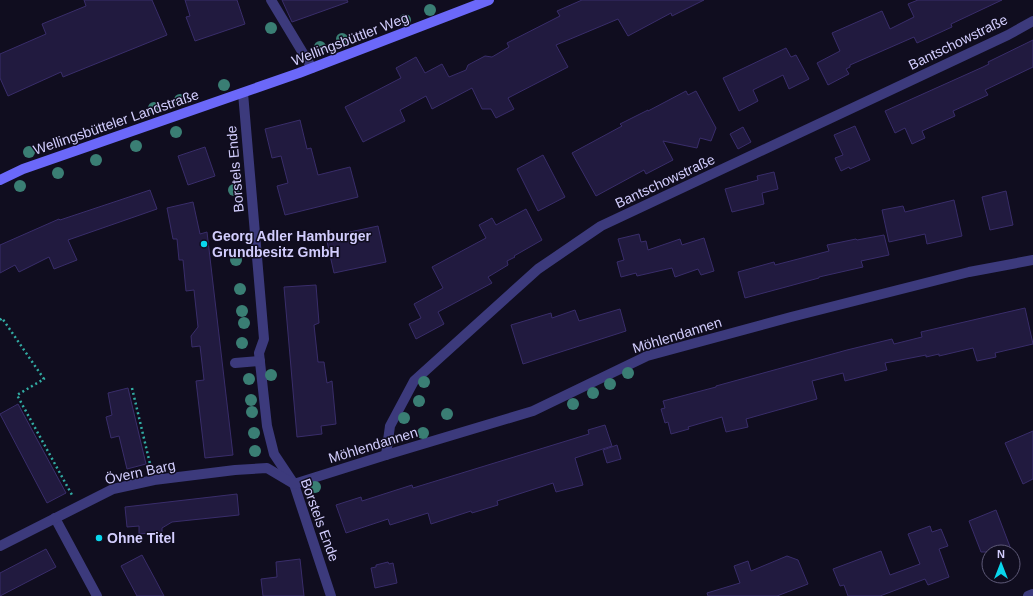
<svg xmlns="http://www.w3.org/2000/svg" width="1033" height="596" font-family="Arial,sans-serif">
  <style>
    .building { fill: #211a3f; stroke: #392d6a }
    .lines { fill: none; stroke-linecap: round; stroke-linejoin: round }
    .path { stroke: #32aca4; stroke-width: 2.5; stroke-dasharray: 2 3; stroke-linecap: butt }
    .lane { stroke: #3c3a7c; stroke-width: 10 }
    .street { stroke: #3c3a7c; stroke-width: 10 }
    .secondary { stroke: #6b68f9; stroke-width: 10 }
    .tree { fill: #3a7e74 }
    .poi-dot { fill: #09d7ed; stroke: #100d1f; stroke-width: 1.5 }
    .labels { text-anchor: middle; stroke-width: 3; stroke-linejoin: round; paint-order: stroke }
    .street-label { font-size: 14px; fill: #d2cdfd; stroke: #100d1f }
    .poi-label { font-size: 14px; font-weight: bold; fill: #d2cdfd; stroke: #100d1f; text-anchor: start }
  </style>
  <rect width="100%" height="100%" fill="#100d1f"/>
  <!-- building -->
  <g class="building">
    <path d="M 84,0 L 152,0 L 167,35 L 63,77 L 61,72 L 8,96 L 0,78 L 0,54 L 46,34 L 42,24 L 86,6 Z"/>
    <path d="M 185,0 L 237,0 L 245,24 L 195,41 L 186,17 L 190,16 Z"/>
    <path d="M 282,0 L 347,0 L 348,2 L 292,22 Z"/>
    <path d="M 582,0 L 704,0 L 672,16 L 671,13 L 628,36 L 618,19 L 556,45 L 568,67 L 508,98 L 514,109 L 496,118 L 491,109 L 482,109 L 472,88 L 432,109 L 426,96 L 400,110 L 405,121 L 363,142 L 345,107 L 401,78 L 396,68 L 416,57 L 425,73 L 442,64 L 449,77 L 466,70 L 468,65 L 485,56 L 492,57 L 509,47 L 507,43 L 560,16 L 557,11 Z"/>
    <path d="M 918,0 L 1002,0 L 951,24 L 952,27 L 917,43 L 914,37 L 850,65 L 850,67 L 846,69 L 849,74 L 828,85 L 817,63 L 840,51 L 832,33 L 882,11 L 890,29 L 914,17 L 908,4 Z"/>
    <path d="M 1033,40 L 1033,67 L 985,90 L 988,95 L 953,111 L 955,116 L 922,131 L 925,138 L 912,144 L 905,128 L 895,133 L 885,111 L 983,67 L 989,64 L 988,62 Z"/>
    <path d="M 786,48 L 791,57 L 796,55 L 809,79 L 789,89 L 783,75 L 753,90 L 758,101 L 739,111 L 723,78 Z"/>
    <path d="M 686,91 L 688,95 L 696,91 L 716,128 L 711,141 L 700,138 L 697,148 L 663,141 L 673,160 L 646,174 L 644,170 L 596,196 L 572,153 L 622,126 L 620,124 L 648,110 L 648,111 Z"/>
    <path d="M 300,120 L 307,149 L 311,148 L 318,175 L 350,167 L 358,197 L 285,215 L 277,186 L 288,183 L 281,156 L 272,158 L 265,129 Z"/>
    <path d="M 855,126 L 870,160 L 850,169 L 849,167 L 841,171 L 835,158 L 843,155 L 834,135 Z"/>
    <path d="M 743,127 L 751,142 L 738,149 L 730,134 Z"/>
    <path d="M 205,147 L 215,176 L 188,185 L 178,156 Z"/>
    <path d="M 543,155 L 565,197 L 538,211 L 517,169 Z"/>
    <path d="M 774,172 L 778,189 L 762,193 L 764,204 L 732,212 L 725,189 L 758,180 L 757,176 Z"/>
    <path d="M 150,190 L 157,209 L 68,240 L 77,260 L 54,269 L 49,257 L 19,272 L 15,265 L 0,273 L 0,245 L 59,219 L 60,220 Z"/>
    <path d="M 1006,191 L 1013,225 L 990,230 L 982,197 Z"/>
    <path d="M 954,200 L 962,236 L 927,244 L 925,234 L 889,242 L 882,210 L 903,206 L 905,212 Z"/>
    <path d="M 193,202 L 200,234 L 207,232 L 233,455 L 205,458 L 196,381 L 204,380 L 200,346 L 192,347 L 191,336 L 198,327 L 194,290 L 186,291 L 183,260 L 179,260 L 177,239 L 173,239 L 167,208 Z"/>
    <path d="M 526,209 L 542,240 L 514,256 L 515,257 L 507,261 L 508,265 L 488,277 L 492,283 L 438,312 L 444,324 L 416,339 L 409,324 L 421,318 L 414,304 L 443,288 L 432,267 L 486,238 L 479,225 L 492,218 L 496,225 Z"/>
    <path d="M 378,226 L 386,262 L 334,273 L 326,237 Z"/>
    <path d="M 639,234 L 641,242 L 646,241 L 648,250 L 680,239 L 682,245 L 704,238 L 714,271 L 701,275 L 698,269 L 675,277 L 672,268 L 637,276 L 636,273 L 621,277 L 617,262 L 624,260 L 618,239 Z"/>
    <path d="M 884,235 L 889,255 L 861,261 L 863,267 L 819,277 L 819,278 L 745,298 L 738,272 L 774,262 L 775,265 L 829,251 L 827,245 L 856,239 L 857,240 Z"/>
    <path d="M 316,285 L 319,323 L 314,325 L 318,362 L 324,362 L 327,383 L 332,381 L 336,424 L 321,426 L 322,434 L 297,437 L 284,287 Z"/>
    <path d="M 1025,308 L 1033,344 L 995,353 L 996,357 L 977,361 L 973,348 L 939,356 L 939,354 L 926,357 L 926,355 L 885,363 L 887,370 L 845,381 L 843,373 L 812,381 L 817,399 L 746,419 L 748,427 L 726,432 L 722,417 L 688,427 L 689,429 L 671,434 L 668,422 L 665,423 L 661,409 L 665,408 L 663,401 L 716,387 L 716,386 L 847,350 L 892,339 L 894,344 L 922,337 L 921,332 Z"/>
    <path d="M 620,309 L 626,331 L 523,364 L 511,325 L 551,313 L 552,318 L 575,310 L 579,321 Z"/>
    <path d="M 128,388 L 146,464 L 127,469 L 119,436 L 111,438 L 106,417 L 112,415 L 108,393 Z"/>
    <path d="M 18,404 L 66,493 L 47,503 L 0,414 Z"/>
    <path d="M 605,425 L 612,446 L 575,458 L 583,485 L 556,492 L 553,483 L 497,501 L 498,505 L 472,513 L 471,511 L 431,524 L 428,513 L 390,525 L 388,519 L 346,533 L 336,505 L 361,497 L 362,501 L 412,485 L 413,488 L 589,434 L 588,430 Z"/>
    <path d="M 1033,431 L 1033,479 L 1023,484 L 1005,443 Z"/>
    <path d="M 617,445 L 621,459 L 607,463 L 603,450 Z"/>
    <path d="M 237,494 L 239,515 L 172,522 L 162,528 L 162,532 L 139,534 L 139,526 L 127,527 L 125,507 Z"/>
    <path d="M 996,510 L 1012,552 L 981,552 L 969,521 Z"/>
    <path d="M 930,526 L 932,532 L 941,529 L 948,546 L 939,549 L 949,577 L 928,585 L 925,579 L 880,596 L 848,596 L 844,585 L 840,586 L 833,569 L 881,551 L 890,575 L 920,564 L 908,534 Z"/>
    <path d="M 46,549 L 56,567 L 0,596 L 0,573 Z"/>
    <path d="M 142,555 L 155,579 L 164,596 L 137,596 L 121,566 Z"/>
    <path d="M 787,556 L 798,560 L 808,584 L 777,596 L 708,596 L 707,593 L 740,583 L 734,566 L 748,561 L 751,571 Z"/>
    <path d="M 300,559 L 304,596 L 263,596 L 261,579 L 277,577 L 276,562 Z"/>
    <path d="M 388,562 L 389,564 L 393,563 L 397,583 L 375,588 L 371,568 L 376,567 L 376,565 Z"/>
  </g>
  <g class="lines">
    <!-- path -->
    <g class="path">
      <path d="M 0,320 L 2,318 L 44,379 L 17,395 L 72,495"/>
      <path d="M 132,388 L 151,468"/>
    </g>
    <!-- lane -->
    <path class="lane" d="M 271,0 L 312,68"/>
    <!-- street -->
    <g class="street">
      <path d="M 243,93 L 264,339 L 259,353 L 267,426 L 274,454 L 294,484 L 331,596"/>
      <path d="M 235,363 L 260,361"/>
      <path d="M 386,455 L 390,426 L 414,381 L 538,269 L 601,226 L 1008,35 L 1033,21"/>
      <path d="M 55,518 L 97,596"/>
      <path d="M 0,546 L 113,489 L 154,480 L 235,470 L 267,468 L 294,484 L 386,455 L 533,411 L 647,356 L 791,317 L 969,272 L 1033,260"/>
      <path d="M 1028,596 L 1033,594"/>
    </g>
    <!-- secondary -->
    <path class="secondary" d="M 0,180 L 23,169 L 299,73 L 489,0"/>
  </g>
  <!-- trees -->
  <g class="tree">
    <circle cx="430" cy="10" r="6"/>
    <circle cx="405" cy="20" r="6"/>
    <circle cx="271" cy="28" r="6"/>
    <circle cx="342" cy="39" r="6"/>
    <circle cx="320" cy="47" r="6"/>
    <circle cx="224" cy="85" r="6"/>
    <circle cx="180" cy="100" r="6"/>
    <circle cx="154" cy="108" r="6"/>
    <circle cx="176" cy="132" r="6"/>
    <circle cx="136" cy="146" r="6"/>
    <circle cx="29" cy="152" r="6"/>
    <circle cx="96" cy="160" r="6"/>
    <circle cx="58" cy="173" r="6"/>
    <circle cx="20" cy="186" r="6"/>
    <circle cx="234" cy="190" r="6"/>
    <circle cx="236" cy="260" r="6"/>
    <circle cx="240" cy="289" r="6"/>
    <circle cx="242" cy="311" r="6"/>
    <circle cx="244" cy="323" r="6"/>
    <circle cx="242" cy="343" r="6"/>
    <circle cx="628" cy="373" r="6"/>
    <circle cx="271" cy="375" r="6"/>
    <circle cx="249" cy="379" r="6"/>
    <circle cx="424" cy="382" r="6"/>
    <circle cx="610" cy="384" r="6"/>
    <circle cx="593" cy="393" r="6"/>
    <circle cx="251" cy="400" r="6"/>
    <circle cx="419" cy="401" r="6"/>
    <circle cx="573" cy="404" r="6"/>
    <circle cx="252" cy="412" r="6"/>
    <circle cx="447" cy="414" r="6"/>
    <circle cx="404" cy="418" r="6"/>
    <circle cx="254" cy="433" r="6"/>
    <circle cx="423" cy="433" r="6"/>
    <circle cx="255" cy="451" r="6"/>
    <circle cx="315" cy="487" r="6"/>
  </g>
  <!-- markers -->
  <g class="poi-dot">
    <circle cx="204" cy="244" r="4"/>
    <circle cx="99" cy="538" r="4"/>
  </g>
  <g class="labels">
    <!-- street labels -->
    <g class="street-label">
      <text transform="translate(350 39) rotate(-21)" y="5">Wellingsbüttler Weg</text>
      <text transform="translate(958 42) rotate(-26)" y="5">Bantschowstraße</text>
      <text transform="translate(116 122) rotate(-19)" y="5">Wellingsbütteler Landstraße</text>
      <text transform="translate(235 169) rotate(-95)" y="5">Borstels Ende</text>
      <text transform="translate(665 181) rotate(-25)" y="5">Bantschowstraße</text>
      <text transform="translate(677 335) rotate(-17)" y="5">Möhlendannen</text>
      <text transform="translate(373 445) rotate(-17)" y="5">Möhlendannen</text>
      <text transform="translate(140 472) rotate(-12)" y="5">Övern Barg</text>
      <text transform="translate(320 520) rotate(70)" y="5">Borstels Ende</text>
    </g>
    <!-- poi labels -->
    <g class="poi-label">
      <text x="212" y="241">Georg Adler Hamburger<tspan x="212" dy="16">Grundbesitz GmbH</tspan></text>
      <text x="107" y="543">Ohne Titel</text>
    </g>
  </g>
  <!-- north arrow -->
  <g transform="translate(1001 564)"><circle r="19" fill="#100d1f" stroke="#5e5a78"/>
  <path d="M0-3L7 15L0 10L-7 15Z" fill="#09d7ed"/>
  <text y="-6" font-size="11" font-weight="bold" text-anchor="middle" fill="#d2cdfd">N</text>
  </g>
</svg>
